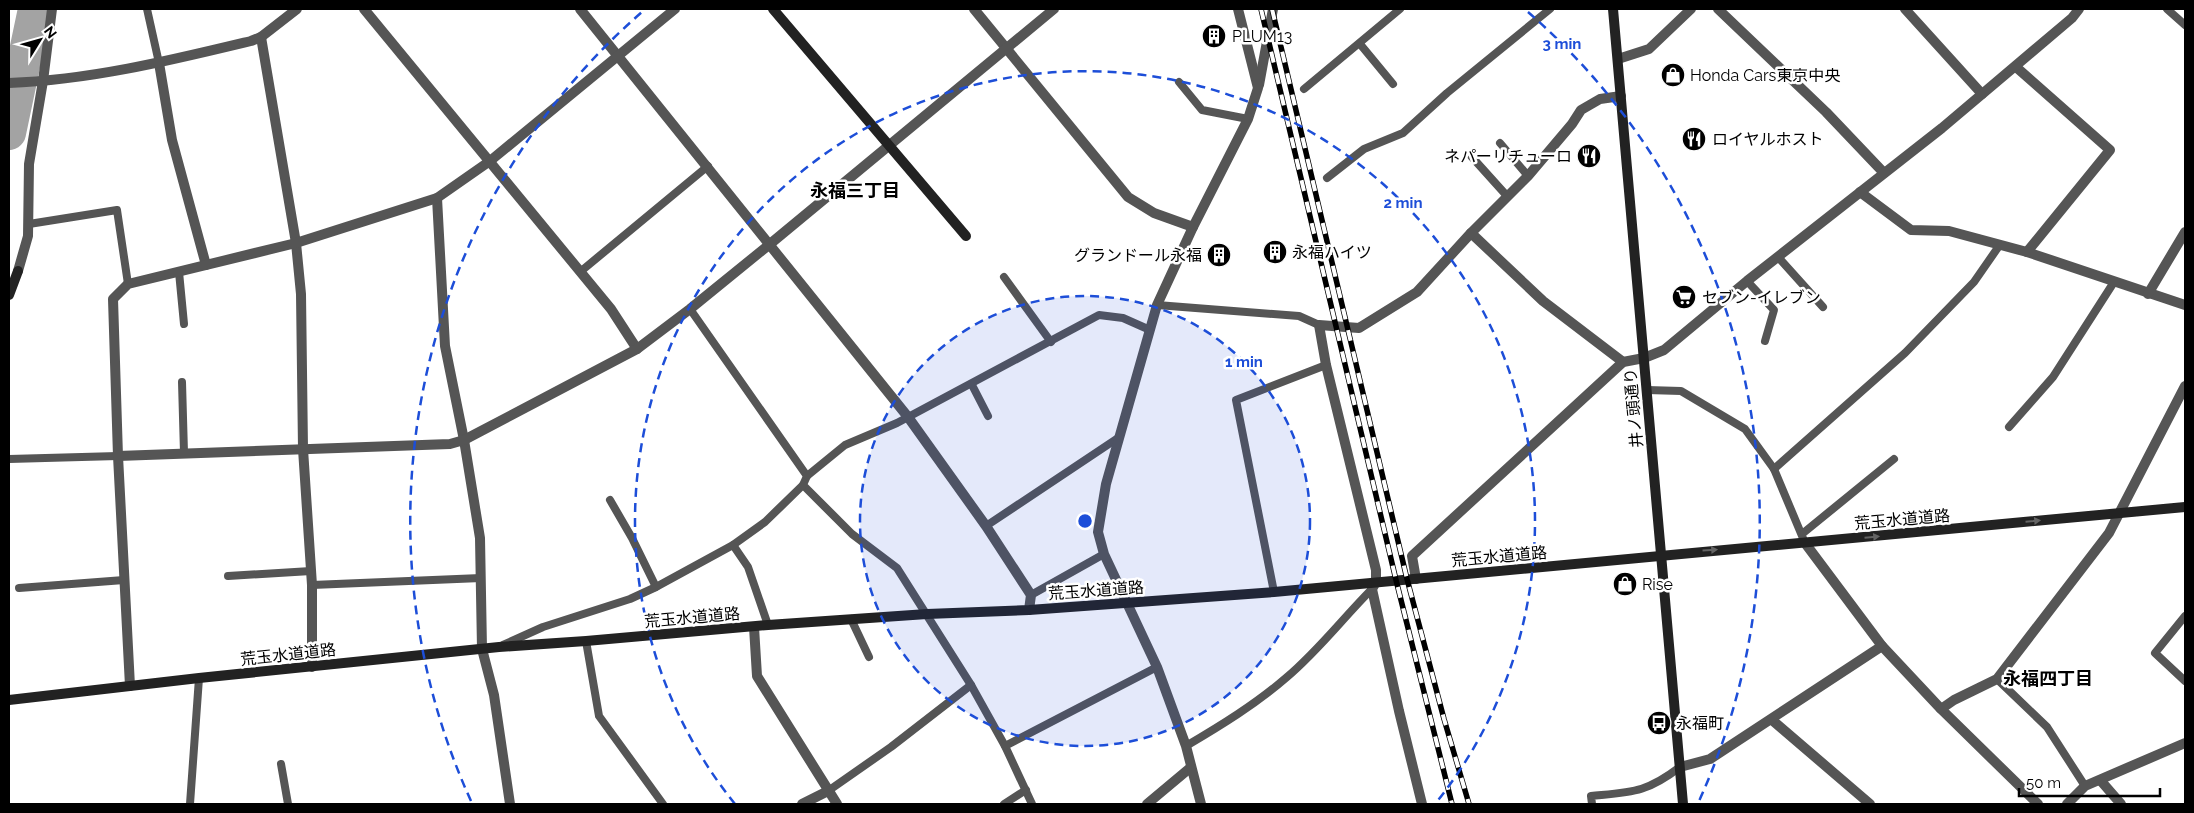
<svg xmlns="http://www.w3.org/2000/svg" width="2194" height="813" font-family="Raleway,'Noto Sans JP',sans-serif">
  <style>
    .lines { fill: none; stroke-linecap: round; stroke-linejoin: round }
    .river { stroke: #a3a3a3; stroke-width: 34 }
    .lane { stroke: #555; stroke-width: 8 }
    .street { stroke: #555; stroke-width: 10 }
    .secondary { stroke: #222; stroke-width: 10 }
    .rail-casing { stroke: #000; stroke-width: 5.5 }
    .rail { stroke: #fff; stroke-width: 4; stroke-dasharray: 11; stroke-linecap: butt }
    .oneway { fill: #646464 }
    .ring { fill: none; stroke: #1d4ed8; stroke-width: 2.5; stroke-dasharray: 9 6 }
    .labels { text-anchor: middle; stroke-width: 5; stroke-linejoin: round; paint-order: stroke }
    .poi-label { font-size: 16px; fill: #000; stroke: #fff; text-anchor: start }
    .street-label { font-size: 16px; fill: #000; stroke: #fff }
    .neighbourhood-label { font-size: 18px; font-weight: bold; fill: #000; stroke: #fff }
    .centre { fill: #1d4ed8; stroke: #fff; stroke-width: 2.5 }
    .ring-label { font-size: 15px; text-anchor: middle; font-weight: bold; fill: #1d4ed8; stroke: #fff; stroke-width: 5; stroke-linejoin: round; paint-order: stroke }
  </style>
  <rect width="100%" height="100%" fill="#fff"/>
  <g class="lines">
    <!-- river -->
    <path class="river" d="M 9,133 L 35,9"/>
    <!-- lane -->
    <g class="lane">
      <path d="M 147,9 L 159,63"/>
      <path d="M 2167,9 L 2185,25"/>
      <path d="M 1360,44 L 1393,84"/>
      <path d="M 1179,82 L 1202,110 L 1248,119"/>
      <path d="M 1304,89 L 1400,9"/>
      <path d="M 1500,143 L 1528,176"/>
      <path d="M 1471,156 L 1507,196"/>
      <path d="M 1327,178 L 1364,149 L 1403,133 L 1447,93 L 1550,9"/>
      <path d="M 29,224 L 117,210 L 128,284"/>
      <path d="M 1778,257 L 1823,307"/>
      <path d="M 179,272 L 184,324"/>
      <path d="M 580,272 L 708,166"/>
      <path d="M 1004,277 L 1051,342"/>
      <path d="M 1747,281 L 1774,310 L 1765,341"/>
      <path d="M 1157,305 L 1299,316 L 1319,325"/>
      <path d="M 690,309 L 807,476 L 803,485 L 852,534 L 897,568 L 971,685 L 1005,746 L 1032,804"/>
      <path d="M 182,382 L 184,453"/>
      <path d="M 972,385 L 988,416"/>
      <path d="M 1647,390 L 1681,391 L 1745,429 L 1774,469 L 1805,543"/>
      <path d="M 2009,427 L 2053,377 L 2114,282"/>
      <path d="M 9,459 L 118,456"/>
      <path d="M 1774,469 L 1905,353 L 1974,282 L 1999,246"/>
      <path d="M 807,476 L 845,445 L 897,423 L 1099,315 L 1123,318 L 1150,330"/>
      <path d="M 610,500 L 632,538 L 656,587"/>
      <path d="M 986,526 L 1118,438"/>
      <path d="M 1802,534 L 1894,459"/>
      <path d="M 733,545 L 748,567 L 768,625"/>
      <path d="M 228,576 L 311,571"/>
      <path d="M 312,585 L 481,578"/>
      <path d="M 19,588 L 124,580"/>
      <path d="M 1274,592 L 1236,400 L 1326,365"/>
      <path d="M 1031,595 L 1104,554"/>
      <path d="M 2185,616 L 2155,653 L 2185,681"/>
      <path d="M 851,619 L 869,657"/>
      <path d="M 586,641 L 599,716 L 663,804"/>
      <path d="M 503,645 L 543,627 L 630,599 L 656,587 L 733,545 L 765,522 L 803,485"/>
      <path d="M 1997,679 L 2047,727 L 2085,786"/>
      <path d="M 1005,746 L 1157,667"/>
      <path d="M 1186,746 C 1220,726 1256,704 1287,677 C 1318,651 1343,618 1372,589"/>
      <path d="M 281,764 L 288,804"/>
      <path d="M 828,791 L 891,747 L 971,685"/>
      <path d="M 190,804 L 199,678"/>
      <path d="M 1004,804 L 1026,790"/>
      <path d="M 1592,804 L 1591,796 C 1632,792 1646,793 1680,767"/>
    </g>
    <!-- street -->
    <g class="street">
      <path d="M 364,9 L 611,309 L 637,349"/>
      <path d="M 580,9 L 908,417 L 986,526 L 1031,595 L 1029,610"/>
      <path d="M 974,9 L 1128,197 L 1154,213 L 1193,227"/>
      <path d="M 1718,9 L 1826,112 L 1884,173"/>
      <path d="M 1905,9 L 1982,94"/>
      <path d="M 261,37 L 296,243 L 301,294 L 303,449 L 312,585 L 312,667"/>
      <path d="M 1618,59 L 1649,49 L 1691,9"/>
      <path d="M 159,63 L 172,140 L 206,265"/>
      <path d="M 2016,67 L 2110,150 L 2027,252"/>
      <path d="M 9,83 C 91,80 172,60 251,41 L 261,37 L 297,9"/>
      <path d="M 1259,85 L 1273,9"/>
      <path d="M 1860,192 L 1911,230 L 1949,231 L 2027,252 L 2185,305"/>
      <path d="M 437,198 L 445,346 L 464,440 L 480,538 L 482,649 L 494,695 L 510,804"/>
      <path d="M 1471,233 L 1543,301 L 1623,362"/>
      <path d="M 18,271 L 28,236 L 29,164 L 43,81 L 52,9"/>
      <path d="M 2148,294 L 2185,232"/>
      <path d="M 118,456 L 450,444 L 464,440 L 637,349 L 690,309 L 770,244 L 1054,9"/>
      <path d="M 1805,543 L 1882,646 L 1941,709 L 2038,804"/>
      <path d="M 1416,579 L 1412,556 L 1623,362 L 1644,358 L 1664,350 L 1747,281 L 1942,128 L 2072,18 L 2079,9"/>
      <path d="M 754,627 L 757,676 L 837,804"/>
      <path d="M 130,686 L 118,456 L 113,299 L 128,284 L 296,243 L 437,198 L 490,161 L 675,9"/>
      <path d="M 1941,709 L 1954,700 L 1997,679 L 2109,533 L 2185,386"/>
      <path d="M 1772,720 L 1870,804"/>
      <path d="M 1680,767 L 1710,759 L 1882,646"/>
      <path d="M 2101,781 L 2121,804"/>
      <path d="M 802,804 L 828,791"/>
      <path d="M 1147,804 L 1190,768"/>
      <path d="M 1201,804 L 1186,746 L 1157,667 L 1104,554 L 1098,532 L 1106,484 L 1157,305 L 1193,227 L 1248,119 L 1258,88 L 1238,9"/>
      <path d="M 1422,804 L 1399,711 L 1372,589 L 1376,582 L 1376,570 L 1326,365 L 1319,325 L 1359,328 L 1417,292 L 1471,233 L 1528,176 L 1572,124 L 1581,110 L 1600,99 L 1621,96"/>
      <path d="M 2067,804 L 2085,786 L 2185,743"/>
    </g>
    <!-- secondary -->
    <g class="secondary">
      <path d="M 773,9 L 966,236"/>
      <path d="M 1613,9 L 1683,804"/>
      <path d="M 9,295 L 18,271"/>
      <path d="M 9,700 L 199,678 L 499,647 L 586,641 L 768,625 L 927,614 L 1029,610 L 1274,592 L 2185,507"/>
    </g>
    <!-- rail casing -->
    <g class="rail-casing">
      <g id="rail">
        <path d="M 1261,9 L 1396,580 L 1452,804"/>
        <path d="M 1272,9 L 1407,579 L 1444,719 L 1469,804"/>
      </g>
    </g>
    <!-- rail -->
    <use href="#rail" class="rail"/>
  </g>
  <!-- one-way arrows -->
  <defs><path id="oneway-solid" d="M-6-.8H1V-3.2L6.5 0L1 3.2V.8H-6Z" transform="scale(1.25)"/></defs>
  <g class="oneway">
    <use href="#oneway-solid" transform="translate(2033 521) rotate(-5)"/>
    <use href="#oneway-solid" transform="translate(1872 537) rotate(-5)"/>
    <use href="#oneway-solid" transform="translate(1710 550) rotate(-4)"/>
  </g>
  <!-- distance rings -->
  <circle cx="1085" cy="521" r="225" fill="#1d4ed8" fill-opacity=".12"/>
  <g class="ring">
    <circle cx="1085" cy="521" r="225"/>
    <path d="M735 804A450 450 0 1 1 1435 804"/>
    <path d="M471 801A675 675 0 0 1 642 12M1528 12A675 675 0 0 1 1699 801"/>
  </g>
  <!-- icons -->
  <defs>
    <g id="building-disc" transform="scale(1.25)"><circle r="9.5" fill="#000" stroke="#fff"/><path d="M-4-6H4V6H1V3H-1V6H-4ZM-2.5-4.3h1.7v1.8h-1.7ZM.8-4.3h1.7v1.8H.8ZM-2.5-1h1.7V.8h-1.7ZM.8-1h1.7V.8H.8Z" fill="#fff"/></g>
    <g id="shop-disc" transform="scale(1.25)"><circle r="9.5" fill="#000" stroke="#fff"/><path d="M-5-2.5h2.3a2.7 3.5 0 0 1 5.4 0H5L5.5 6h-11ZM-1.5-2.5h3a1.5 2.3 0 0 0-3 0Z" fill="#fff"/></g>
    <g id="restaurant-disc" transform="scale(1.25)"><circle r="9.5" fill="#000" stroke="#fff"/><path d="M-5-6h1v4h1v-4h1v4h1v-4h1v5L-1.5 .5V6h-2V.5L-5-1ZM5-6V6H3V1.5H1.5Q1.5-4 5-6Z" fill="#fff"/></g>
    <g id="supermarket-disc" transform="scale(1.25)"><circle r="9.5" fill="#000" stroke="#fff"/><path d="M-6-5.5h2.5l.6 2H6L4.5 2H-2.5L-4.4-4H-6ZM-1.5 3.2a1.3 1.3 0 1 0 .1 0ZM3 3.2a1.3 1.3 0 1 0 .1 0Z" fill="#fff"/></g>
    <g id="bus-disc" transform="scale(1.25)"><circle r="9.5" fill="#000" stroke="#fff"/><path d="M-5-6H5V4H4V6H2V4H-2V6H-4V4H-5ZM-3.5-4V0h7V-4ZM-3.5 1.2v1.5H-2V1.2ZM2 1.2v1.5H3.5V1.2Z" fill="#fff"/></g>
  </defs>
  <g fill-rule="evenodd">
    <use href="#building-disc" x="1214" y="36"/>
    <use href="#shop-disc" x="1673" y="75"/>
    <use href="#restaurant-disc" x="1694" y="139"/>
    <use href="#restaurant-disc" x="1589" y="156"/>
    <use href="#building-disc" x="1275" y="252"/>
    <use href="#building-disc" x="1219" y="255"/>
    <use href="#supermarket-disc" x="1684" y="297"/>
    <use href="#shop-disc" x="1625" y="584"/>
    <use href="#bus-disc" x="1659" y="723"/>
  </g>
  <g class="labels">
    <!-- poi labels -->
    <g class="poi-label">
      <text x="1232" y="42">PLUM13</text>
      <text x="1690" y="81">Honda Cars東京中央</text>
      <text x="1712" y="145">ロイヤルホスト</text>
      <text x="1572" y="162" text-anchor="end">ネパーリチューロ</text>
      <text x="1292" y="258">永福ハイツ</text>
      <text x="1202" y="261" text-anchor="end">グランドール永福</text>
      <text x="1702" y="303">セブン-イレブン</text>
      <text x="1642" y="590">Rise</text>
      <text x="1676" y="729">永福町</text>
    </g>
    <!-- street labels -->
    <g class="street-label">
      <text transform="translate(1633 408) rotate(-95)" y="6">井ノ頭通り</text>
      <text transform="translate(1902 519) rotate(-5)" y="6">荒玉水道道路</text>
      <text transform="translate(1499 556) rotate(-5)" y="6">荒玉水道道路</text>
      <text transform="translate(1096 590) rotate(-4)" y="6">荒玉水道道路</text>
      <text transform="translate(692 617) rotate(-5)" y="6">荒玉水道道路</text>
      <text transform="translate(288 654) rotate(-6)" y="6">荒玉水道道路</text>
    </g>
    <!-- neighbourhood labels -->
    <g class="neighbourhood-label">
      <text x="855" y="197">永福三丁目</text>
      <text x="2048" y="685">永福四丁目</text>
    </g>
  </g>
  <circle cx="1085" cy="521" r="8" class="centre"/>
  <g class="ring-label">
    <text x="1562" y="49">3 min</text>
    <text x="1403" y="208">2 min</text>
    <text x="1244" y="367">1 min</text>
  </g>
  <!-- border -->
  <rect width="2194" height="813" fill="none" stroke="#000000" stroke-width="20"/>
  <!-- north arrow -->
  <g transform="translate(40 40) rotate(53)" stroke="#ffffff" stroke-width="4" paint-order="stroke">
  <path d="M0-4L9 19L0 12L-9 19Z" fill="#000000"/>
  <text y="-8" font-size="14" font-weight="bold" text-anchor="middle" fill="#000000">N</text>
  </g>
  <!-- scale -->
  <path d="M2019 788v8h141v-8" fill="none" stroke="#000000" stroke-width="2.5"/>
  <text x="2026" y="788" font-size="15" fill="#000000" stroke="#ffffff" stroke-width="4" paint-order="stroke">50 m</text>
</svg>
